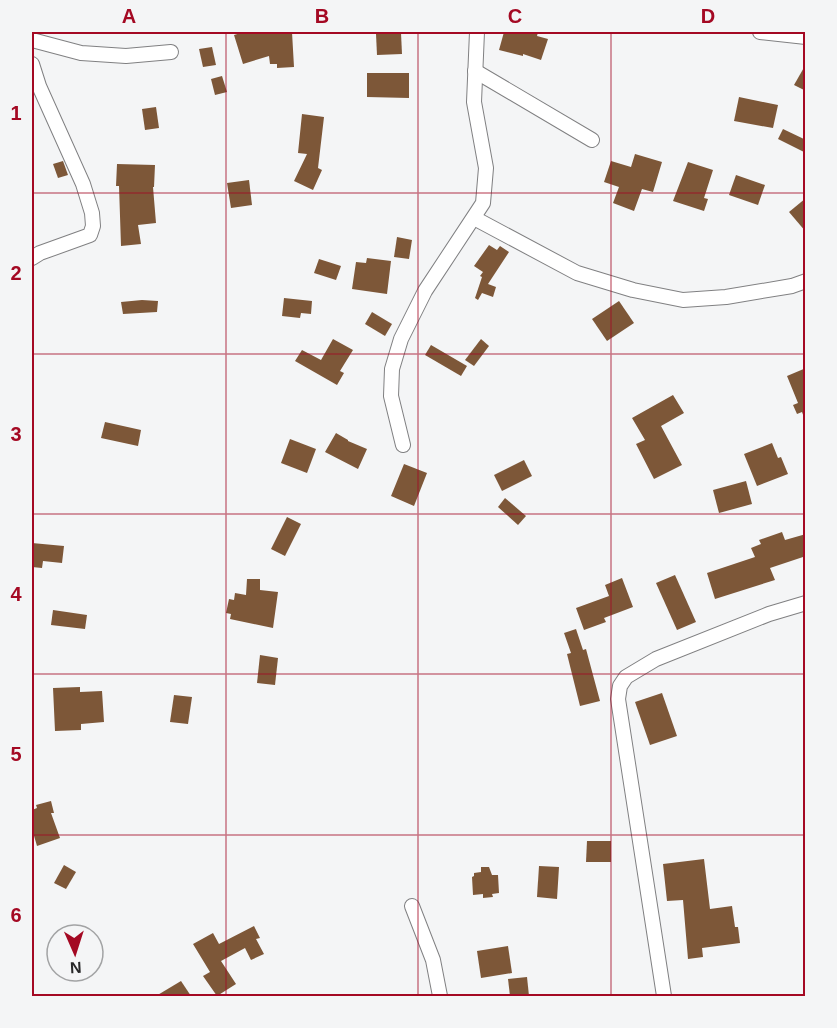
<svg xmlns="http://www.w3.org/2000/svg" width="837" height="1028" font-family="Helvetica,sans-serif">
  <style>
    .building { fill: #7d5738 }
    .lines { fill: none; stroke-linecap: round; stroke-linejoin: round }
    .minor-casing { stroke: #808082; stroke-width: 16 }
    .minor { stroke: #fff; stroke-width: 14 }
    .grid { fill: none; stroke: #a40923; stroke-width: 1.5; stroke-opacity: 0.55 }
    .neatline { fill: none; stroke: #a40923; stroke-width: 2 }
    .grid-label { font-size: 20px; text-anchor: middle; font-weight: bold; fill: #a40923 }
  </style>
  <rect width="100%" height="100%" fill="#f4f5f6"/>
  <!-- building -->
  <g class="building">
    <path d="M 244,32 L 292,32 L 294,67 L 277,68 L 277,64 L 270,64 L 269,56 L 243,64 L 234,35 Z"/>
    <path d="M 504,32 L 538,32 L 537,36 L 548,39 L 541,60 L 523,54 L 523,56 L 499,50 Z"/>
    <path d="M 401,33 L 402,54 L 377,55 L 376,34 Z"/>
    <path d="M 212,47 L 216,65 L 203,67 L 199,49 Z"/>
    <path d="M 806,64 L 806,91 L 794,85 Z"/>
    <path d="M 367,73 L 409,73 L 409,98 L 367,97 Z"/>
    <path d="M 222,76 L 227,92 L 215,95 L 211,79 Z"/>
    <path d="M 739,97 L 778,105 L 773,128 L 734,121 Z"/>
    <path d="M 156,107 L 159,128 L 145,130 L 142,109 Z"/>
    <path d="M 302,114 L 324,117 L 318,168 L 322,170 L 313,190 L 294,181 L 307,154 L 298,153 Z"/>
    <path d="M 783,129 L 806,140 L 806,153 L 778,139 Z"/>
    <path d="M 635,154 L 662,162 L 653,192 L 642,189 L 634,211 L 613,203 L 619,187 L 604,182 L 611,161 L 631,167 Z"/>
    <path d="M 63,161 L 68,175 L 58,178 L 53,164 Z"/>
    <path d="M 688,162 L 713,170 L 704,198 L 708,199 L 704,211 L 673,201 Z"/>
    <path d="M 117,164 L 155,165 L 154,187 L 153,187 L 156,223 L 138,225 L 141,244 L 121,246 L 119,186 L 116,186 Z"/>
    <path d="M 736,175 L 765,185 L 758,205 L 729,195 Z"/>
    <path d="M 249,180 L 252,205 L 231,208 L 227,183 Z"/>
    <path d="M 806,198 L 806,232 L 789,212 Z"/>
    <path d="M 397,237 L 412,240 L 409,259 L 394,257 Z"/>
    <path d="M 489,245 L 497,250 L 500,246 L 509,252 L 488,284 L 496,287 L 493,297 L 482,293 L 478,300 L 475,298 L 482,277 L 480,276 L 483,272 L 474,266 Z"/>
    <path d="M 367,258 L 391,261 L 387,294 L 352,289 L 356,262 L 366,263 Z"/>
    <path d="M 319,259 L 341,266 L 336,280 L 314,273 Z"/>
    <path d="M 284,298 L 312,301 L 311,314 L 301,313 L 300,318 L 282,316 Z"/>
    <path d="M 142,300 L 158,301 L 157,312 L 123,314 L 121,302 Z"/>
    <path d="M 619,301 L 634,323 L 607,341 L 592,319 Z"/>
    <path d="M 372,312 L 392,324 L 385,336 L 365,324 Z"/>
    <path d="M 333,339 L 353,350 L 340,371 L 344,373 L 337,385 L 295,361 L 302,350 L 321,360 Z"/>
    <path d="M 481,339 L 489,346 L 474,366 L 465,360 Z"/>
    <path d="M 431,345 L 467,366 L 461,376 L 425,355 Z"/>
    <path d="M 806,368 L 806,420 L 805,420 L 802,412 L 797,414 L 793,405 L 798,403 L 787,376 Z"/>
    <path d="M 673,395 L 684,413 L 661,426 L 682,465 L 654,479 L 636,444 L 645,440 L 632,418 Z"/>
    <path d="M 105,422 L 141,430 L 138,446 L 101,438 Z"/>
    <path d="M 336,433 L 348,440 L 348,441 L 367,449 L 358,469 L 325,452 Z"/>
    <path d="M 290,439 L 316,449 L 307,473 L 281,463 Z"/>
    <path d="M 772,443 L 778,458 L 781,457 L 788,474 L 757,486 L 744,454 Z"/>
    <path d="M 524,460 L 532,476 L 502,491 L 494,475 Z"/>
    <path d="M 404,464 L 427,473 L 414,506 L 391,496 Z"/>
    <path d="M 746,481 L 752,504 L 719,513 L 713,490 Z"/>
    <path d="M 505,498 L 526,516 L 518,525 L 498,507 Z"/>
    <path d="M 287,517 L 301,524 L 285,556 L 271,549 Z"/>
    <path d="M 782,532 L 785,540 L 806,534 L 806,556 L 770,568 L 775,580 L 715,599 L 707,573 L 755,557 L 751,548 L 761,544 L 759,540 Z"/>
    <path d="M 32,543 L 64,546 L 62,563 L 43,561 L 42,568 L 32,567 Z"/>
    <path d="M 675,575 L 696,622 L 677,630 L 656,583 Z"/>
    <path d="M 622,578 L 633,607 L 604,618 L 606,622 L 584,630 L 576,608 L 609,596 L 605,585 Z"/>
    <path d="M 247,579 L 260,579 L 260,590 L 278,592 L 273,628 L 230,619 L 231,614 L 226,613 L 229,599 L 234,600 L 235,593 L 246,595 Z"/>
    <path d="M 53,610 L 87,615 L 85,629 L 51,625 Z"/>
    <path d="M 576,629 L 583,650 L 586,649 L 600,701 L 580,706 L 567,654 L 571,653 L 564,633 Z"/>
    <path d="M 260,655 L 278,658 L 275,685 L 257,683 Z"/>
    <path d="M 80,687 L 80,692 L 102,691 L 104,722 L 81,724 L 81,730 L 55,731 L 53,688 Z"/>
    <path d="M 662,693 L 677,736 L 650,745 L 635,702 Z"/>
    <path d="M 174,695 L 192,697 L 188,724 L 170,722 Z"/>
    <path d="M 51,801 L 54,813 L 51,813 L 60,838 L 37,846 L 32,829 L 32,810 L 37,808 L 36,805 Z"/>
    <path d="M 587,841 L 611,841 L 611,862 L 586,862 Z"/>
    <path d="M 704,859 L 710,909 L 732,906 L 735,927 L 738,927 L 740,943 L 702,948 L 703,957 L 688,959 L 683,900 L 667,901 L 663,864 Z"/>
    <path d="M 64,865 L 76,872 L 66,889 L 54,883 Z"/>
    <path d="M 539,866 L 559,867 L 557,899 L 537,897 Z"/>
    <path d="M 481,867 L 489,867 L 492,875 L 498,875 L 499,893 L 492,894 L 493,897 L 483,898 L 483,894 L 473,895 L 472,877 L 474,876 L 474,873 L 481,872 Z"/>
    <path d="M 254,926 L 260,938 L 256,939 L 264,954 L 251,960 L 245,948 L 221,961 L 236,984 L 217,996 L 203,976 L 210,972 L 193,944 L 213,933 L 219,944 Z"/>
    <path d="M 508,946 L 512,973 L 481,978 L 477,951 Z"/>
    <path d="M 527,977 L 529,996 L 510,996 L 508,979 Z"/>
    <path d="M 181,981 L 191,996 L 156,996 Z"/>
  </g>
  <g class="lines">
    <!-- minor casing -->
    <g class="minor-casing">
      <g id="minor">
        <path d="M 760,32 L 806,37"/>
        <path d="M 32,40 L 81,53 L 126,56 L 171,52"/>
        <path d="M 32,64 L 39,86 L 83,184 L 92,213 L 93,226 L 90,235 L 40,253 L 32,258"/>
        <path d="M 475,71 L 592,140"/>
        <path d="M 474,218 L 577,273 L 633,290 L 683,300 L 726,297 L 792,286 L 806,281"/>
        <path d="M 403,445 L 391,396 L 392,369 L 401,339 L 425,291 L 483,203 L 486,168 L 474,102 L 477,32"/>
        <path d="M 412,906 L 433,960 L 440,996"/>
        <path d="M 664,996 L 618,699 L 620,686 L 626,677 L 656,659 L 769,614 L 806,603"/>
      </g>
    </g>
    <!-- minor -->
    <use href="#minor" class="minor"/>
  </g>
  <!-- grid -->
  <path class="grid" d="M 226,32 L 226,996M 418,32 L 418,996M 611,32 L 611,996M 32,193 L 806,193M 32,354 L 806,354M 32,514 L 806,514M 32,674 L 806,674M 32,835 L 806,835"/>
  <!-- border -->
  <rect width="837" height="1028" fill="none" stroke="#f4f5f6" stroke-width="66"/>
  <!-- north arrow -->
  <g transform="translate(75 953) rotate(177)"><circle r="28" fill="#f4f5f6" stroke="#a2a3a4" stroke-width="1.5"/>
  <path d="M0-4.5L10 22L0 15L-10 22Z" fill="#a40923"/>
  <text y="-9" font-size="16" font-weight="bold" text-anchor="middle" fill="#272728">N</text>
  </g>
  <rect x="33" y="33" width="771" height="962" class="neatline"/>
  <g class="grid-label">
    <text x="129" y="23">A</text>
    <text x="322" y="23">B</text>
    <text x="515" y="23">C</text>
    <text x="708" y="23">D</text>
    <text x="16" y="120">1</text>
    <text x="16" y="280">2</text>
    <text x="16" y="441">3</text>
    <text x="16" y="601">4</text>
    <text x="16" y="761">5</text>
    <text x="16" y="922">6</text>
  </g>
</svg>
